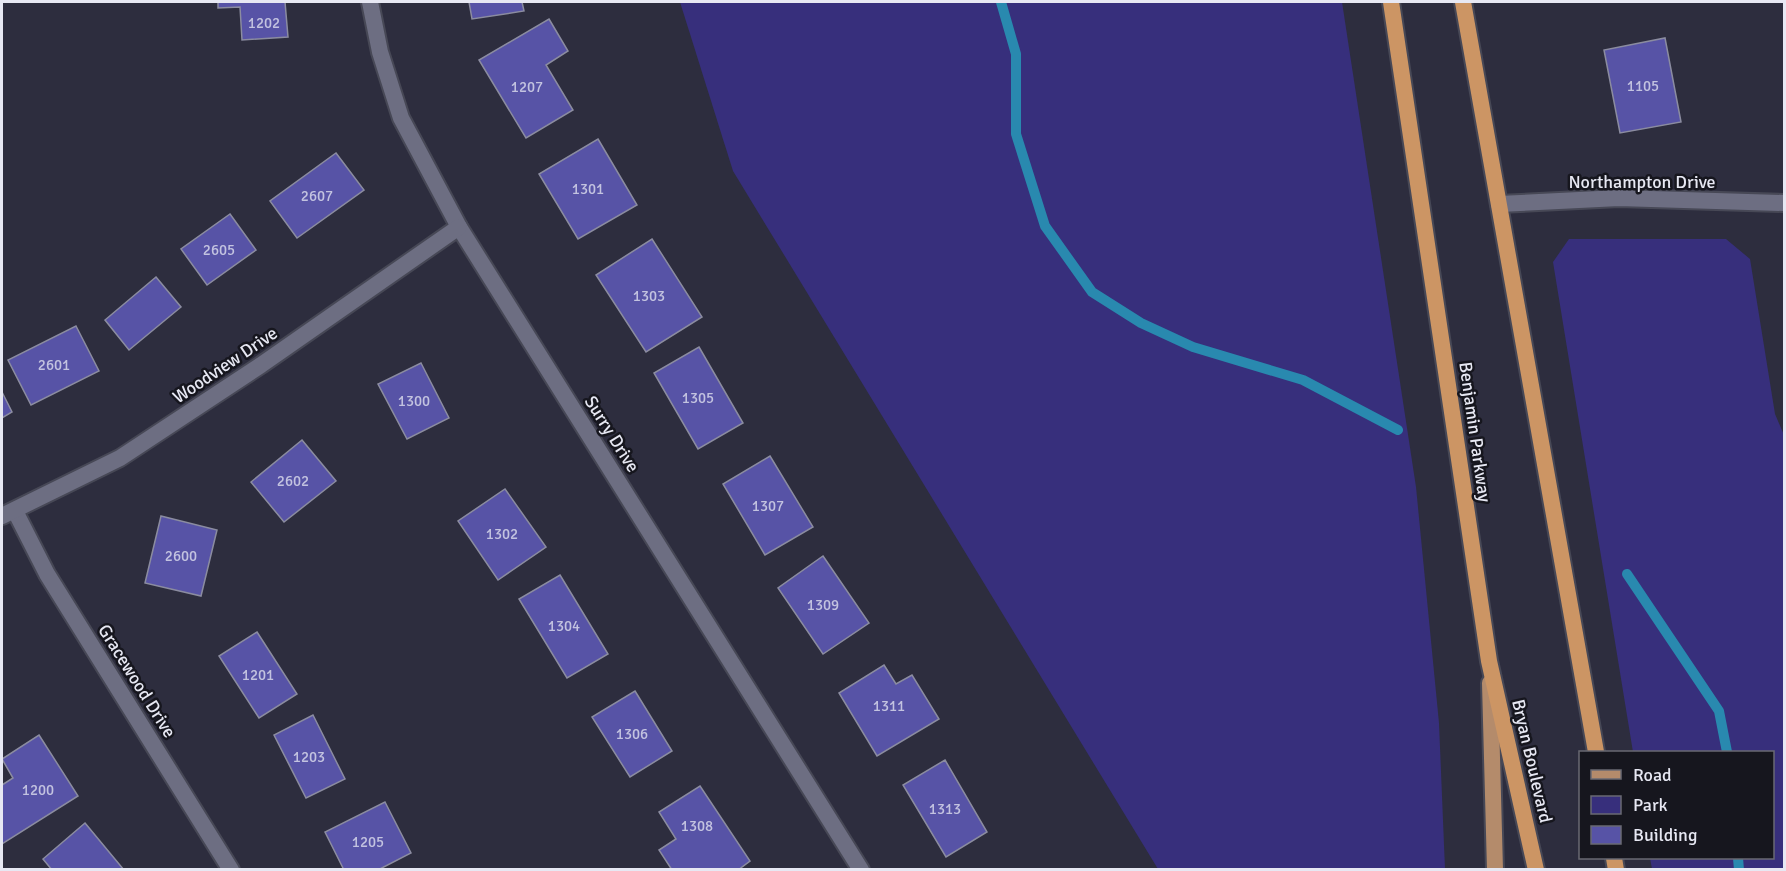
<svg xmlns="http://www.w3.org/2000/svg" width="1786" height="871" font-family="Signika,sans-serif">
  <style>
    .green { fill: #372f7c }
    .lines { fill: none; stroke-linecap: round; stroke-linejoin: round }
    .stream { stroke: #2989af; stroke-width: 10 }
    .building { fill: #5753a6; stroke: #8b8ca0; stroke-width: 1.5 }
    .minor-casing { stroke: #474856; stroke-width: 20 }
    .primary-casing { stroke: #474856; stroke-width: 20 }
    .trunk-casing { stroke: #474856; stroke-width: 20 }
    .minor { stroke: #6d6e82; stroke-width: 16 }
    .primary { stroke: #b48b6b; stroke-width: 16 }
    .trunk { stroke: #cc9564; stroke-width: 16 }
    .labels { text-anchor: middle; stroke-width: 5; stroke-linejoin: round; paint-order: stroke }
    .number-label { font-size: 15px; fill: #c3c3e0 }
    .street-label { font-size: 18px; fill: #e7e8f3; stroke: #16161e }
  </style>
  <rect width="100%" height="100%" fill="#2d2d3e"/>
  <!-- green -->
  <g class="green">
    <path d="M 680,2 L 1342,2 L 1416,487 L 1439,723 L 1445,869 L 1158,869 L 733,171 Z"/>
    <path d="M 1569,239 L 1726,239 L 1750,259 L 1775,414 L 1784,435 L 1784,869 L 1652,869 L 1650,858 L 1772,858 L 1772,752 L 1633,752 L 1553,262 Z"/>
  </g>
  <g class="lines">
    <!-- stream -->
    <g class="stream">
      <path d="M 1001,2 L 1016,54 L 1016,134 L 1045,226 L 1092,292 L 1141,323 L 1193,347 L 1303,380 L 1398,430"/>
      <path d="M 1627,574 L 1719,711 L 1727,752"/>
      <path d="M 1738,858 L 1739,870"/>
    </g>
  </g>
  <!-- building -->
  <g class="building">
    <path d="M 218,2 L 285,2 L 288,37 L 242,40 L 240,7 L 218,8 Z"/>
    <path d="M 469,2 L 522,2 L 524,11 L 472,19 Z"/>
    <path d="M 549,19 L 568,51 L 546,65 L 573,110 L 526,138 L 479,60 Z"/>
    <path d="M 1665,38 L 1681,122 L 1620,133 L 1604,50 Z"/>
    <path d="M 598,139 L 637,205 L 578,239 L 539,174 Z"/>
    <path d="M 336,153 L 364,190 L 297,238 L 270,201 Z"/>
    <path d="M 230,214 L 256,250 L 207,285 L 181,249 Z"/>
    <path d="M 652,239 L 702,317 L 646,352 L 596,275 Z"/>
    <path d="M 156,277 L 181,307 L 129,350 L 105,320 Z"/>
    <path d="M 76,326 L 99,371 L 31,405 L 8,360 Z"/>
    <path d="M 699,347 L 743,423 L 698,449 L 654,373 Z"/>
    <path d="M 421,363 L 449,418 L 407,439 L 378,384 Z"/>
    <path d="M 2,392 L 12,412 L 2,418 Z"/>
    <path d="M 302,440 L 336,481 L 284,522 L 251,482 Z"/>
    <path d="M 770,456 L 813,527 L 765,555 L 723,484 Z"/>
    <path d="M 505,489 L 546,547 L 498,580 L 458,521 Z"/>
    <path d="M 161,516 L 217,530 L 201,596 L 145,583 Z"/>
    <path d="M 823,556 L 869,623 L 823,654 L 778,588 Z"/>
    <path d="M 560,575 L 608,654 L 567,678 L 519,599 Z"/>
    <path d="M 257,632 L 297,694 L 259,718 L 219,656 Z"/>
    <path d="M 884,665 L 896,684 L 912,675 L 939,719 L 877,756 L 839,693 Z"/>
    <path d="M 635,691 L 672,751 L 630,777 L 592,717 Z"/>
    <path d="M 313,715 L 345,779 L 306,798 L 274,735 Z"/>
    <path d="M 39,735 L 78,796 L 2,844 L 2,785 L 13,778 L 2,759 Z"/>
    <path d="M 945,760 L 987,832 L 946,857 L 903,785 Z"/>
    <path d="M 700,786 L 750,861 L 738,870 L 672,870 L 659,850 L 676,839 L 659,812 Z"/>
    <path d="M 385,802 L 411,853 L 378,870 L 344,870 L 325,832 Z"/>
    <path d="M 85,823 L 124,870 L 52,870 L 43,859 Z"/>
  </g>
  <g class="lines">
    <!-- minor casing -->
    <g class="minor-casing">
      <g id="minor">
        <path d="M 370,2 L 380,52 L 401,118 L 459,227 L 861,870"/>
        <path d="M 1499,204 L 1619,198 L 1784,203"/>
        <path d="M 15,511 L 47,574 L 231,870"/>
        <path d="M 2,516 L 120,458 L 261,365 L 459,227"/>
      </g>
    </g>
    <!-- primary casing -->
    <g class="primary-casing">
      <path id="primary" d="M 1490,683 L 1495,870"/>
    </g>
    <!-- trunk casing -->
    <g class="trunk-casing">
      <g id="trunk">
        <path d="M 1391,2 L 1489,661 L 1536,870"/>
        <path d="M 1463,2 L 1596,752"/>
        <path d="M 1614,858 L 1616,870"/>
      </g>
    </g>
    <!-- minor -->
    <use href="#minor" class="minor"/>
    <!-- primary -->
    <use href="#primary" class="primary"/>
    <!-- trunk -->
    <use href="#trunk" class="trunk"/>
  </g>
  <g class="labels">
    <!-- number labels -->
    <g class="number-label">
      <text x="264" y="28">1202</text>
      <text x="1643" y="91">1105</text>
      <text x="527" y="92">1207</text>
      <text x="588" y="194">1301</text>
      <text x="317" y="201">2607</text>
      <text x="219" y="255">2605</text>
      <text x="649" y="301">1303</text>
      <text x="54" y="370">2601</text>
      <text x="698" y="403">1305</text>
      <text x="414" y="406">1300</text>
      <text x="293" y="486">2602</text>
      <text x="768" y="511">1307</text>
      <text x="502" y="539">1302</text>
      <text x="181" y="561">2600</text>
      <text x="823" y="610">1309</text>
      <text x="564" y="631">1304</text>
      <text x="258" y="680">1201</text>
      <text x="889" y="711">1311</text>
      <text x="632" y="739">1306</text>
      <text x="309" y="762">1203</text>
      <text x="38" y="795">1200</text>
      <text x="945" y="814">1313</text>
      <text x="697" y="831">1308</text>
      <text x="368" y="847">1205</text>
    </g>
    <!-- street labels -->
    <g class="street-label">
      <text x="1642" y="188">Northampton Drive</text>
      <text transform="translate(225 365) rotate(-34)" y="6">Woodview Drive</text>
      <text transform="translate(1475 432) rotate(82)" y="6">Benjamin Parkway</text>
      <text transform="translate(612 434) rotate(58)" y="6">Surry Drive</text>
      <text transform="translate(137 681) rotate(58)" y="6">Gracewood Drive</text>
      <text transform="translate(1532 761) rotate(77)" y="6">Bryan Boulevard</text>
    </g>
  </g>
  <!-- border -->
  <rect width="1786" height="871" fill="none" stroke="#e7e8f3" stroke-width="6"/>
  <!-- legend -->
  <rect x="1579" y="751" width="195" height="108" fill="#16161e" stroke="#6a6a73" stroke-width="1.5"/>
  <rect x="1591" y="770" width="30" height="9" fill="#b48b6b" stroke="#6a6a73" stroke-width="1.5"/>
  <text x="1633" y="781" font-size="18" fill="#e7e8f3">Road</text>
  <rect x="1591" y="796" width="30" height="18" fill="#372f7c" stroke="#6a6a73" stroke-width="1.5"/>
  <text x="1633" y="811" font-size="18" fill="#e7e8f3">Park</text>
  <rect x="1591" y="826" width="30" height="18" fill="#5753a6" stroke="#6a6a73" stroke-width="1.5"/>
  <text x="1633" y="841" font-size="18" fill="#e7e8f3">Building</text>
</svg>
